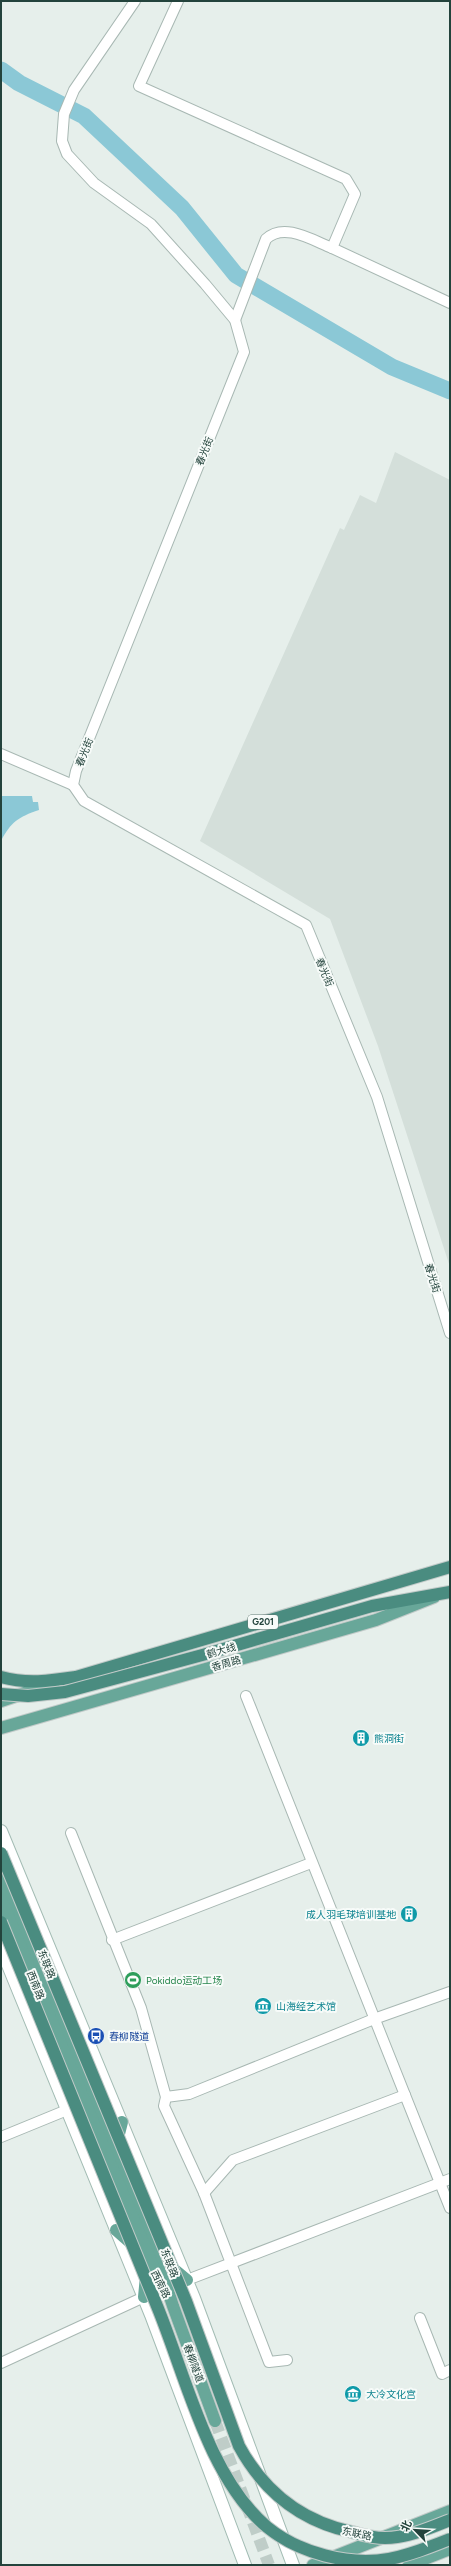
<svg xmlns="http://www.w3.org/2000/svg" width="451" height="2566" font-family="Figtree,'Noto Sans SC',sans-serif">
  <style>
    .built { fill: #d4dfda }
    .water { fill: #8bc8d6 }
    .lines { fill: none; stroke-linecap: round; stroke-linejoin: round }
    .river { stroke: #8bc8d6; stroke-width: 17 }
    .primary-tunnel { stroke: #bfcdc8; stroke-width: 12; stroke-dasharray: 12 6; stroke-linecap: butt }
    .minor-casing { stroke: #a8b8b3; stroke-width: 12 }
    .secondary-casing { stroke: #a3bcb4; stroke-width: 14 }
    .primary-casing { stroke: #c1cac8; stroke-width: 14 }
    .trunk-casing { stroke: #c1cac8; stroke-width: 14 }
    .minor { stroke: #fff; stroke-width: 10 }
    .secondary { stroke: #fff; stroke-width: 12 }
    .primary { stroke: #68a799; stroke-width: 12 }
    .trunk { stroke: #4a8c80; stroke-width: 12 }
    .trunk-bridge-casing { stroke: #c1cac8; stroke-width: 14; stroke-linecap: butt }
    .trunk-bridge { stroke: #4a8c80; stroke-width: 12 }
    .labels { text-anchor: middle; stroke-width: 4; stroke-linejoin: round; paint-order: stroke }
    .shield { fill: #f7fbf9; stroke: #637a75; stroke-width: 1 }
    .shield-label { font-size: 9px; font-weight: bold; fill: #23433c }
    .street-label { font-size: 10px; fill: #23433c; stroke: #f7fbf9 }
    .culture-label { font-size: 10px; fill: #0d838f; stroke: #f7fbf9; text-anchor: start }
    .leisure-label { font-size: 10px; fill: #27864d; stroke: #f7fbf9; text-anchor: start }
    .transit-label { font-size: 10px; fill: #164399; stroke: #f7fbf9; text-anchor: start }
  </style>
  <rect width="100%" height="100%" fill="#e6efeb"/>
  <!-- built -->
  <path class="built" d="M 395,452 L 450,480 L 450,1267 L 378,1046 L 330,919 L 200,841 L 340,528 L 344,530 L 360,495 L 376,503 Z"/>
  <!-- water -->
  <path class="water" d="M 1,796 L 32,796 L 33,802 L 38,802 L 39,810 C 18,817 11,822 1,841 Z"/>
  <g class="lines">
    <!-- river -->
    <path class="river" d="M 1,70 L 19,83 L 84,116 L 182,208 L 236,275 L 392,367 L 450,391"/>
    <!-- primary-tunnel -->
    <path class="primary-tunnel" d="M 215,2421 L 269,2565"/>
    <!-- minor casing -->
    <g class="minor-casing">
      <g id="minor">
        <path d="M 135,1 L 74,90 L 64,114 L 62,141 L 67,154 L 94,183 L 151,224 L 205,284 L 235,320 L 244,352 L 76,771 L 73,785 L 84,801 L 306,925 L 377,1097 L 450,1333"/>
        <path d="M 178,1 L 139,86 L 346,179 L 355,194 L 332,248 C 312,240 284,222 266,239 L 235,320"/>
        <path d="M 332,248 L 450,303"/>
        <path d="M 1,754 L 73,785"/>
        <path d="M 246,1696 L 450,2208"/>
        <path d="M 71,1833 L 141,2008 L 166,2097 L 164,2106 L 204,2193 L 269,2362 L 287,2360"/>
        <path d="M 112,1940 L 311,1863"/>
        <path d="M 166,2097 L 189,2094 L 374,2019 L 450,1992"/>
        <path d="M 1,2137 L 67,2110"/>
        <path d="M 204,2193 L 233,2160 L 405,2095"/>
        <path d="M 187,2280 L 450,2179"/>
        <path d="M 420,2318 L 442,2374 L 450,2370"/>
        <path d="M 1,2363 L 144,2297"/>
      </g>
    </g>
    <!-- secondary casing -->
    <g class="secondary-casing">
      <g id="secondary">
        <path d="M 1,1831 L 194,2298 L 293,2565"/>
        <path d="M 1,1948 L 151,2315 L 245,2565"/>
      </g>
    </g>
    <!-- primary casing -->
    <g class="primary-casing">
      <g id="primary">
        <path d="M 1,1701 L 54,1683"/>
        <path d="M 1,1728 L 376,1620 L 434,1597"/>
        <path d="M 1,1875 L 156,2254 L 173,2306 L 215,2421"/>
        <path d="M 1,1899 L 157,2276"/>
        <path d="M 117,2142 L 122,2122"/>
        <path d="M 116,2230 L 133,2245"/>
        <path d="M 169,2265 L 187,2280"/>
        <path d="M 144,2297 L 146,2276"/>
        <path d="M 313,2565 L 450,2511"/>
        <path d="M 409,2565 L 450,2549"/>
      </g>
    </g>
    <!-- trunk casing -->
    <g class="trunk-casing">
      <g id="trunk">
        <path d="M 206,1654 L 372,1606 L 450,1592"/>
        <path d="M 1,1677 C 26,1684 50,1681 76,1677 L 450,1567"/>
      </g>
    </g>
    <!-- minor -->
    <use href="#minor" class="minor"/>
    <!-- secondary -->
    <use href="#secondary" class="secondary"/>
    <!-- primary -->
    <use href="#primary" class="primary"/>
    <!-- trunk -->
    <use href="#trunk" class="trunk"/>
    <!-- trunk-bridge casing -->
    <g class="trunk-bridge-casing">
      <g id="trunk-bridge">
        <path d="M 1,1694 L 28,1696 L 65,1692 L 206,1654"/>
        <path d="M 1,1853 L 186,2301 L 239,2446 C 264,2492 301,2521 352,2532 C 362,2535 374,2538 385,2538 C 407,2538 430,2528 450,2520"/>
        <path d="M 1,1922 C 53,2050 105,2178 157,2306 C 186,2376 208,2477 267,2527 C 299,2553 348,2566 389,2559 C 410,2555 430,2547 450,2539"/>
      </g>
    </g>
    <!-- trunk-bridge -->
    <use href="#trunk-bridge" class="trunk-bridge"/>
  </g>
  <!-- icons -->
  <defs>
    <g id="building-disc" transform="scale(0.9)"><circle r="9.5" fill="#0f9aa8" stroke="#f7fbf9"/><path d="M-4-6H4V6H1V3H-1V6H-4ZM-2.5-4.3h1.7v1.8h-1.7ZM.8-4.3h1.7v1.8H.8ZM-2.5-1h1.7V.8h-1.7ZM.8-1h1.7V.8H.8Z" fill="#fff"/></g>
    <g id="stadium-disc" transform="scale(0.9)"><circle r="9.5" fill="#2e9e5b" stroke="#f7fbf9"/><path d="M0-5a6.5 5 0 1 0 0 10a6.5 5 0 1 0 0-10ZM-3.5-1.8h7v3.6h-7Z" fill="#fff"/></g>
    <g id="museum-disc" transform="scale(0.9)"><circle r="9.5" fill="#0f9aa8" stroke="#f7fbf9"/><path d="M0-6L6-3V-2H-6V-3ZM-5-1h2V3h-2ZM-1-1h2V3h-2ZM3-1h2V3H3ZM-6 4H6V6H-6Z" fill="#fff"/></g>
    <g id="bus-disc" transform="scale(0.9)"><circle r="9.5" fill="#1a4fb4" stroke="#f7fbf9"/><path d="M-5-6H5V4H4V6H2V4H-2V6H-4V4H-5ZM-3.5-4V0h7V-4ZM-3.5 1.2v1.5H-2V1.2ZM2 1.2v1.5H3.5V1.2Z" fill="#fff"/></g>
  </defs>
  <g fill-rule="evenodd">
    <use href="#building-disc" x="361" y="1738"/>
    <use href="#building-disc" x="409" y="1914"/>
    <use href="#stadium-disc" x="133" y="1980"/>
    <use href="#museum-disc" x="263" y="2006"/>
    <use href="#bus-disc" x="96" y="2036"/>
    <use href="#museum-disc" x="353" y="2394"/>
  </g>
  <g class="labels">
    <!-- shield labels -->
    <rect class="shield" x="248" y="1615" width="30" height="14" rx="3"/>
    <g class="shield-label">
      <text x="263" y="1625">G201</text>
    </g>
    <!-- street labels -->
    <g class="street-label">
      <text transform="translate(204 451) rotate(-68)" y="4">春光街</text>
      <text transform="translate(84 752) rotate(-68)" y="4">春光街</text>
      <text transform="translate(325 972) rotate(67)" y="4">春光街</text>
      <text transform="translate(433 1278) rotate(73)" y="4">春光街</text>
      <text transform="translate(221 1650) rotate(-16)" y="4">鹤大线</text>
      <text transform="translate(226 1663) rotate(-16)" y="4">香周路</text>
      <text transform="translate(47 1964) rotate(68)" y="4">东联路</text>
      <text transform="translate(36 1985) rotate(68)" y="4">西南路</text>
      <text transform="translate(170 2263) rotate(68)" y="4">东联路</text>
      <text transform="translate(161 2284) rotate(63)" y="4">西南路</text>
      <text transform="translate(194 2363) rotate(70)" y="4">春柳隧道</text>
      <text transform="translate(357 2533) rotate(11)" y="4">东联路</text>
    </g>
    <!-- culture labels -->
    <g class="culture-label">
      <text x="374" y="1742">熊洞街</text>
      <text x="396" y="1918" text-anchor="end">成人羽毛球培训基地</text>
      <text x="276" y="2010">山海经艺术馆</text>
      <text x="366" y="2398">大冷文化宫</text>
    </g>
    <!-- leisure labels -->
    <g class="leisure-label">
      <text x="146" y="1984">Pokiddo运动工场</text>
    </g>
    <!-- transit labels -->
    <g class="transit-label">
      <text x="109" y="2040">春柳隧道</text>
    </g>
  </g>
  <!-- border -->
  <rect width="451" height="2566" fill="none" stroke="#23433c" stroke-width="4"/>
  <!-- north arrow -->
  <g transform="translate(415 2530) rotate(295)" stroke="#f7fbf9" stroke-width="3" paint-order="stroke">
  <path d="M0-3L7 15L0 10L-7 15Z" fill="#23433c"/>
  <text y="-6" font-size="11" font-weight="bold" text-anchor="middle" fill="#23433c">北</text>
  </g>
</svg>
